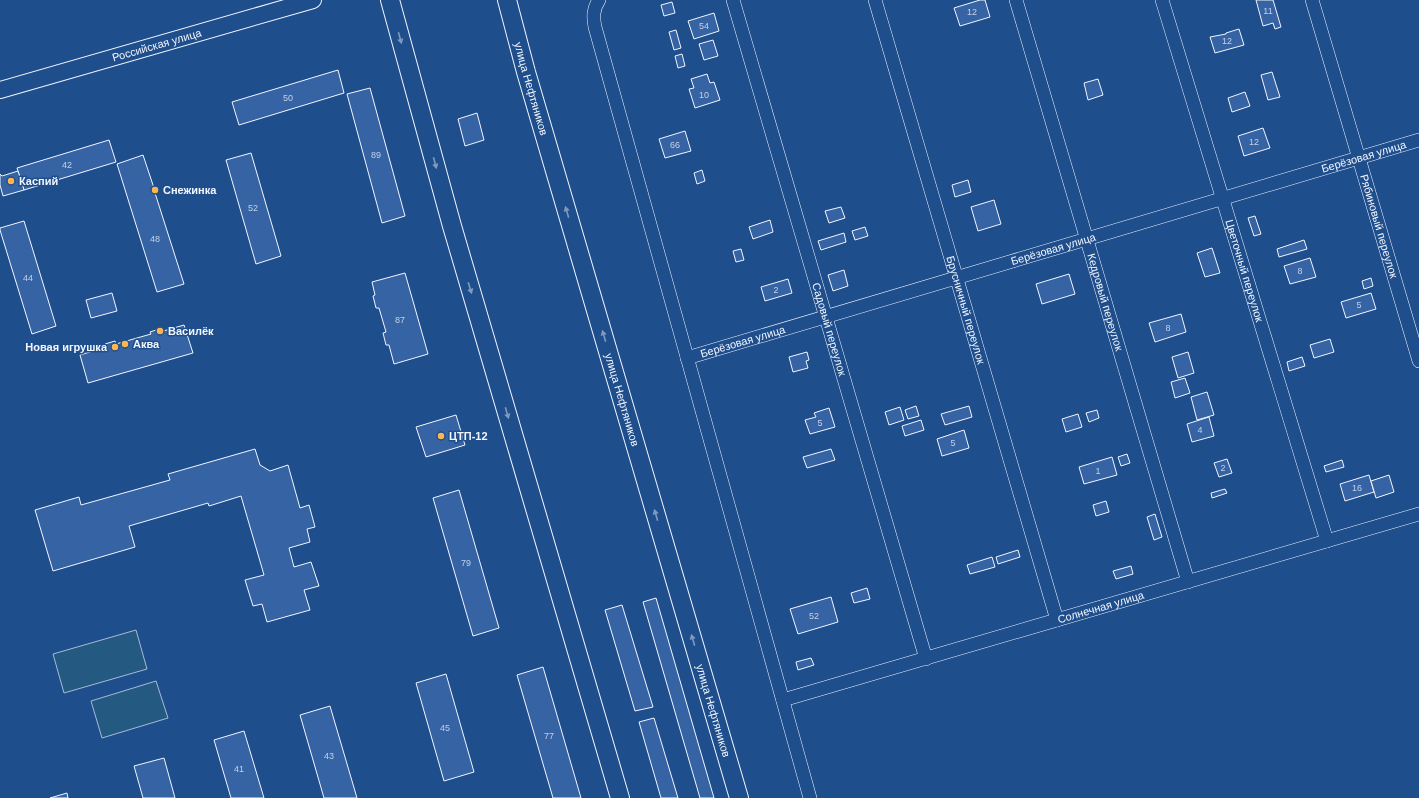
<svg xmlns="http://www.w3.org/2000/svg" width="1419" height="798" font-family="Helvetica,sans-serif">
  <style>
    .garden { fill: #245a82; stroke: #a8bbd7 }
    .building { fill: #3563a3; stroke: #f2f6ff }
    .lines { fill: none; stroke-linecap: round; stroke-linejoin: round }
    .minor-casing { stroke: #f2f6ff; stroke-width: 14 }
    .tertiary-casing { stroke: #f2f6ff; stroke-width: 18 }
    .secondary-casing { stroke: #f2f6ff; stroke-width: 20 }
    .minor { stroke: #1f4e8c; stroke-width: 13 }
    .tertiary { stroke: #1f4e8c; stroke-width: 16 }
    .secondary { stroke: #1f4e8c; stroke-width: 18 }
    .oneway { fill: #7e9ac0 }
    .poi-dot { fill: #ffb74d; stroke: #1f4e8c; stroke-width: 1.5 }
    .labels { text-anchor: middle; stroke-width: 3; stroke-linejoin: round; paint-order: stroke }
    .number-label { font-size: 9px; fill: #c3d1e8 }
    .street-label { font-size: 11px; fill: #f2f6ff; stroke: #1f4e8c }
    .poi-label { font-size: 11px; font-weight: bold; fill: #f2f6ff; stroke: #1f4e8c; text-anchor: start }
  </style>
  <rect width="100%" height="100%" fill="#1f4e8c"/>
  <!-- garden -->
  <g class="garden">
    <path d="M 136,630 L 147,669 L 64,693 L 53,654 Z"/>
    <path d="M 156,681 L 168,718 L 102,738 L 91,701 Z"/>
  </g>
  <!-- building -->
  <g class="building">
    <path d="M 980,0 L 985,0 L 990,17 L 960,26 L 954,8 Z"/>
    <path d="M 1256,0 L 1273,0 L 1281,27 L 1275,29 L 1273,23 L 1263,26 Z"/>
    <path d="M 672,2 L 675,13 L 664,16 L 661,5 Z"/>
    <path d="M 714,13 L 719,31 L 694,39 L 688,21 Z"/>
    <path d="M 1239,29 L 1244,45 L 1215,53 L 1210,37 L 1226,34 L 1226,33 Z"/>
    <path d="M 676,30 L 681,48 L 674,50 L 669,32 Z"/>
    <path d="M 713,40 L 718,56 L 704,60 L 699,44 Z"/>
    <path d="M 682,54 L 685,66 L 678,68 L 675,56 Z"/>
    <path d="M 338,70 L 344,93 L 239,125 L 232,102 Z"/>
    <path d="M 1272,72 L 1280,97 L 1268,100 L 1261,75 Z"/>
    <path d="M 707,74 L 710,83 L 714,82 L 720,100 L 695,108 L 689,89 L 694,88 L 691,79 Z"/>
    <path d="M 1098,79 L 1103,95 L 1088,100 L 1084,83 Z"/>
    <path d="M 370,88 L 405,216 L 382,223 L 347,94 Z"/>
    <path d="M 1245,92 L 1250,106 L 1232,112 L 1228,98 Z"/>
    <path d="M 477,113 L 484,140 L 465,146 L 458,119 Z"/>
    <path d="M 1263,128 L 1270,148 L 1244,156 L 1238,136 Z"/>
    <path d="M 685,131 L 691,151 L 665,158 L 659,139 Z"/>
    <path d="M 109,140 L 116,162 L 24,190 L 17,168 Z"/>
    <path d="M 251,153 L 281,256 L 256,264 L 226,160 Z"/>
    <path d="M 143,155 L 154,188 L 156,187 L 157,192 L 155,193 L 184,284 L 157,292 L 117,164 Z"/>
    <path d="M 702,170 L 705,181 L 697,184 L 694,173 Z"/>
    <path d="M 18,171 L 24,190 L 3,196 L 0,185 L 0,174 L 2,176 Z"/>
    <path d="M 968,180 L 971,192 L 955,197 L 952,185 Z"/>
    <path d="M 994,200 L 1001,224 L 978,231 L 971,207 Z"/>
    <path d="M 841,207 L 845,218 L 829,223 L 825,211 Z"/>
    <path d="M 1255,216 L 1261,234 L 1254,236 L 1248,218 Z"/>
    <path d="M 770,220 L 773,232 L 753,239 L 749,227 Z"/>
    <path d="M 24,221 L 56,326 L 32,334 L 0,230 L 0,228 Z"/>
    <path d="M 865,227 L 868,236 L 855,240 L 852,231 Z"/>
    <path d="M 844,233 L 846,242 L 821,250 L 818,241 Z"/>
    <path d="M 1304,240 L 1307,249 L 1279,257 L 1277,249 Z"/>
    <path d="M 1212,248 L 1220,273 L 1205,277 L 1197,253 Z"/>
    <path d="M 741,249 L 744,260 L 736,262 L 733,251 Z"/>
    <path d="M 1310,258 L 1316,277 L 1290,284 L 1284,266 Z"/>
    <path d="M 844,270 L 848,286 L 833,291 L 828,275 Z"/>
    <path d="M 405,273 L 428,354 L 394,364 L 389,345 L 386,345 L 383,333 L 386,332 L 379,308 L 376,308 L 373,296 L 375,295 L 372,282 Z"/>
    <path d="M 1069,274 L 1075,294 L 1042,304 L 1036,284 Z"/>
    <path d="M 1371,278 L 1373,286 L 1364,289 L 1362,281 Z"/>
    <path d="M 788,279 L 792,293 L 765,301 L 761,287 Z"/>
    <path d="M 112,293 L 117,311 L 91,318 L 86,300 Z"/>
    <path d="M 1371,293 L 1376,309 L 1346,318 L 1341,302 Z"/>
    <path d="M 1181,314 L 1186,332 L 1155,342 L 1149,323 Z"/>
    <path d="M 184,325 L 193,353 L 88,383 L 80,355 L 106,347 L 105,344 L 115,341 L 116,344 L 151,334 L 150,332 L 159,329 L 160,332 Z"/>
    <path d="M 1330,339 L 1334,352 L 1314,358 L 1310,345 Z"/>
    <path d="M 807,352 L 809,360 L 806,361 L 808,368 L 793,372 L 789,357 Z"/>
    <path d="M 1188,352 L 1194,373 L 1178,378 L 1172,357 Z"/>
    <path d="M 1302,357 L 1305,366 L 1289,371 L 1287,362 Z"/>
    <path d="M 1185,378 L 1190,393 L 1175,398 L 1171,382 Z"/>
    <path d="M 1207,392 L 1214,415 L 1197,420 L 1191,397 Z"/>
    <path d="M 916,406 L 919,416 L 908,419 L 905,410 Z"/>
    <path d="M 969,406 L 972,417 L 945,425 L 941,414 Z"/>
    <path d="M 900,407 L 904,420 L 889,425 L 885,412 Z"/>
    <path d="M 829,408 L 835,427 L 810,434 L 805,420 L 816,417 L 814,413 Z"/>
    <path d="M 1097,410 L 1099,418 L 1089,422 L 1086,413 Z"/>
    <path d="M 1078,414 L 1082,427 L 1066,432 L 1062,419 Z"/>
    <path d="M 456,415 L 465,445 L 426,457 L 416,427 Z"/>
    <path d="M 1209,417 L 1214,436 L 1192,442 L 1187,424 Z"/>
    <path d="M 921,420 L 924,430 L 905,436 L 902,426 Z"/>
    <path d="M 964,430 L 969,448 L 942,456 L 937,439 Z"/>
    <path d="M 255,449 L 260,465 L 270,471 L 288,465 L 300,508 L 309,505 L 315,527 L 307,529 L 310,542 L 289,548 L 294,567 L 311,562 L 319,586 L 304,590 L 310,610 L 267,622 L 262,604 L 253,606 L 245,580 L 264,575 L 241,496 L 209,506 L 208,503 L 129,526 L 135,547 L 53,571 L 35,510 L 79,497 L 81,505 L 170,480 L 168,474 Z"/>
    <path d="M 831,449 L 835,460 L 807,468 L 803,457 Z"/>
    <path d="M 1127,454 L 1130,463 L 1121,466 L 1118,457 Z"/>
    <path d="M 1112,457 L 1117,475 L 1084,484 L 1079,467 Z"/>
    <path d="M 1227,459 L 1232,473 L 1219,477 L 1214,463 Z"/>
    <path d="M 1342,460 L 1344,467 L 1326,472 L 1324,466 Z"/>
    <path d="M 1369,475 L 1374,492 L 1345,501 L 1340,484 Z"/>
    <path d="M 1389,475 L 1394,492 L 1376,498 L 1371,481 Z"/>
    <path d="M 1225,489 L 1227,493 L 1212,498 L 1211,493 Z"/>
    <path d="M 459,490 L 499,628 L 473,636 L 433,498 Z"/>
    <path d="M 1106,501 L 1109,512 L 1096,516 L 1093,505 Z"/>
    <path d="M 1155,514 L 1162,537 L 1154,540 L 1147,517 Z"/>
    <path d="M 1018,550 L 1020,557 L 998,564 L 996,557 Z"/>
    <path d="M 992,557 L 995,567 L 970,574 L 967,565 Z"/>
    <path d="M 1131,566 L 1133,574 L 1116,579 L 1113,571 Z"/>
    <path d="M 867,588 L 870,599 L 854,603 L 851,593 Z"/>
    <path d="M 831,597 L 838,622 L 798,634 L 790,609 Z"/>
    <path d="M 656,598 L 714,798 L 700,798 L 643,602 Z"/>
    <path d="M 622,605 L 653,707 L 635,711 L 605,610 Z"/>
    <path d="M 811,658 L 814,665 L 798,670 L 796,662 Z"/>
    <path d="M 543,667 L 581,798 L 553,798 L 517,675 Z"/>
    <path d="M 446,674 L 474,772 L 444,781 L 416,683 Z"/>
    <path d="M 330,706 L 357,798 L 324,798 L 300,715 Z"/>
    <path d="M 654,718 L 678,798 L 661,798 L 639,722 Z"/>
    <path d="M 244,731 L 264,798 L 231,798 L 214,740 Z"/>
    <path d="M 164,758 L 175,798 L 143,798 L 134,766 Z"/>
    <path d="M 67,793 L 68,798 L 50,798 Z"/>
  </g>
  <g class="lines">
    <!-- minor casing -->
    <g class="minor-casing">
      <g id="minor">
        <path d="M 599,0 C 593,9 593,17 595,27 L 810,798"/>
        <path id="s1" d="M 733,0 L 926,659"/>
        <path id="s2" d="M 875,0 L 1057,620"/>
        <path id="s3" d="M 1016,0 L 1188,582"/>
        <path id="s4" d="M 1162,0 L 1327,541"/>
        <path id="s5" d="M 1312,0 L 1419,361"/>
        <path id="s6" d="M 687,358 L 1419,140"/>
        <path id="s7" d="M 783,700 L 1419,514"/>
      </g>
    </g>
    <!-- tertiary casing -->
    <g class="tertiary-casing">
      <g id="tertiary">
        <path id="s8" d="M 0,90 L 313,0"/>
      </g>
    </g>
    <!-- secondary casing -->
    <g class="secondary-casing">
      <g id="secondary">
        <path d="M 390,0 L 452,226 L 620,798"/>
        <path id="s9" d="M 507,0 L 526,72 L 739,798"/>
      </g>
    </g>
    <!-- minor -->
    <use href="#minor" class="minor"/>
    <!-- tertiary -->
    <use href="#tertiary" class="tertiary"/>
    <!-- secondary -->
    <use href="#secondary" class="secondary"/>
  </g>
  <!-- one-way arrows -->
  <defs><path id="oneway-solid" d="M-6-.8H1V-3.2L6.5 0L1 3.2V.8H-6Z"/></defs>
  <g class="oneway">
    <use href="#oneway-solid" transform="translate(400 38) rotate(75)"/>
    <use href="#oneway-solid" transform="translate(435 163) rotate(75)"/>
    <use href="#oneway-solid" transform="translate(567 212) rotate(-106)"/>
    <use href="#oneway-solid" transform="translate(470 288) rotate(73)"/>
    <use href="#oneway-solid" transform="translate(604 336) rotate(-106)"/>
    <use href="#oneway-solid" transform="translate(507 413) rotate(74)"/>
    <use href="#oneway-solid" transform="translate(656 515) rotate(-106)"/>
    <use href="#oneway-solid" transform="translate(693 640) rotate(-106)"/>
  </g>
  <!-- markers -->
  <g class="poi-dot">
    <circle cx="11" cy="181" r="4"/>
    <circle cx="155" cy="190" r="4"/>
    <circle cx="160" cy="331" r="4"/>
    <circle cx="125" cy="344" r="4"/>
    <circle cx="115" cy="347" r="4"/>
    <circle cx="441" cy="436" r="4"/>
  </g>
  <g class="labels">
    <!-- number labels -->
    <g class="number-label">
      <text x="1268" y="14">11</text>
      <text x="972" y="15">12</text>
      <text x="704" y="29">54</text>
      <text x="1227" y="44">12</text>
      <text x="704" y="98">10</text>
      <text x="288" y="101">50</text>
      <text x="1254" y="145">12</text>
      <text x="675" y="148">66</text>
      <text x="376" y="158">89</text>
      <text x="67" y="168">42</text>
      <text x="253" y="211">52</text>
      <text x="155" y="242">48</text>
      <text x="1300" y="274">8</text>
      <text x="28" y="281">44</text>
      <text x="776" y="293">2</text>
      <text x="1359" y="308">5</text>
      <text x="400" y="323">87</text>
      <text x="1168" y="331">8</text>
      <text x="820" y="426">5</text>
      <text x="1200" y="433">4</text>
      <text x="953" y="446">5</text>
      <text x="1223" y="471">2</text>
      <text x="1098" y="474">1</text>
      <text x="1357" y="491">16</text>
      <text x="466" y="566">79</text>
      <text x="814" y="619">52</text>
      <text x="445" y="731">45</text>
      <text x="549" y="739">77</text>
      <text x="329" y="759">43</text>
      <text x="239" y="772">41</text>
    </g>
    <!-- street labels -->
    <g class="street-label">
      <text dy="4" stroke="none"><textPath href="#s8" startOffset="163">Российская улица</textPath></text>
      <text dy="4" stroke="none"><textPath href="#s9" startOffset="92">улица Нефтяников</textPath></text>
      <text dy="4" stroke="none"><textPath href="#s6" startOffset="706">Берёзовая улица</textPath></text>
      <text dy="4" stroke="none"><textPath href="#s5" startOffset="236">Рябиновый переулок</textPath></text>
      <text dy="4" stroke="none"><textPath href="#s6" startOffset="382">Берёзовая улица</textPath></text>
      <text dy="4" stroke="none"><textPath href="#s4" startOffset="283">Цветочный переулок</textPath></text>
      <text dy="4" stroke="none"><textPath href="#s3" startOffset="315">Кедровый переулок</textPath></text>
      <text dy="4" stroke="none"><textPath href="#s2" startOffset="323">Брусничный переулок</textPath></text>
      <text dy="4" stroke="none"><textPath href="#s1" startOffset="343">Садовый переулок</textPath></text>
      <text dy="4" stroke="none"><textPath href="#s6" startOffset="58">Берёзовая улица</textPath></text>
      <text dy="4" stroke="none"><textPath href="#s9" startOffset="416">улица Нефтяников</textPath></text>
      <text dy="4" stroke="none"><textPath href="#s7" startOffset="331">Солнечная улица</textPath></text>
      <text dy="4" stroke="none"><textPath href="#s9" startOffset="740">улица Нефтяников</textPath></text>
    </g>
    <!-- poi labels -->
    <g class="poi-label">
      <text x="19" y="185">Каспий</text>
      <text x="163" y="194">Снежинка</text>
      <text x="168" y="335">Василёк</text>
      <text x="133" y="348">Аква</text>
      <text x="107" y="351" text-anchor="end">Новая игрушка</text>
      <text x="449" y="440">ЦТП-12</text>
    </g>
  </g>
</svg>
